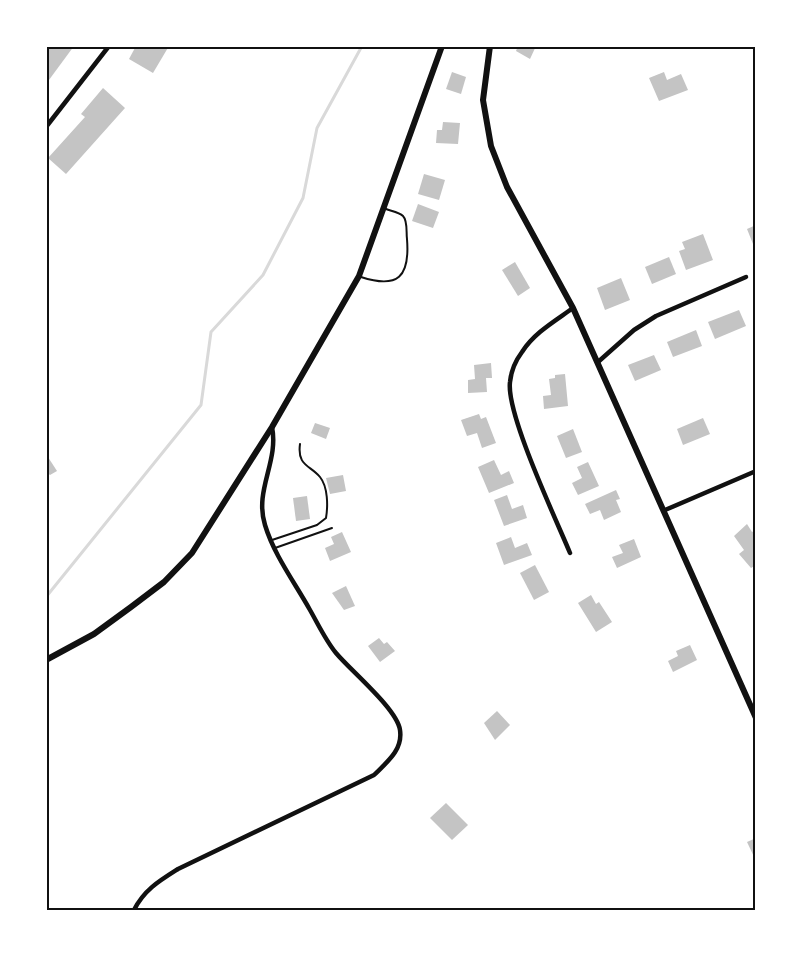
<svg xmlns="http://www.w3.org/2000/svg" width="802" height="957" font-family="Signika,sans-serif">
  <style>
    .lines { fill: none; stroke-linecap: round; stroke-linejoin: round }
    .stream { stroke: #d9d9d9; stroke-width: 3 }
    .building { fill: #c4c4c4 }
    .service { stroke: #111; stroke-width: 2 }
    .minor { stroke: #111; stroke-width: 4.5 }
    .tertiary { stroke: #111; stroke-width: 6 }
    .neatline { fill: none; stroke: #111; stroke-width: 2 }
  </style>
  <rect width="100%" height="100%" fill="#fff"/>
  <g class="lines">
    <!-- stream -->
    <path class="stream" d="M 46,597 L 201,405 L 211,332 L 263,275 L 303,198 L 317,128 L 362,46"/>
  </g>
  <!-- building -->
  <g class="building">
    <path d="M 46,46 L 74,46 L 46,84 Z"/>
    <path d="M 136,46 L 169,46 L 153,73 L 129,59 Z"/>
    <path d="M 518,46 L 536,46 L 530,59 L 516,51 Z"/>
    <path d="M 452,72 L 466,77 L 461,94 L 446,89 Z"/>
    <path d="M 664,72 L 667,80 L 681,74 L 688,90 L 659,101 L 649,78 Z"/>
    <path d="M 103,88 L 125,108 L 66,174 L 48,158 L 85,117 L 81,114 Z"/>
    <path d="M 443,122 L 460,123 L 458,144 L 436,143 L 437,130 L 442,130 Z"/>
    <path d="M 424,174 L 445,180 L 439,200 L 418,194 Z"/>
    <path d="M 418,204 L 439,212 L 433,228 L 412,221 Z"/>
    <path d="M 756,225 L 756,249 L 755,249 L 747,229 Z"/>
    <path d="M 703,234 L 713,260 L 686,270 L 679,251 L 685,249 L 682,242 Z"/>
    <path d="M 669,257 L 676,274 L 652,284 L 645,267 Z"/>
    <path d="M 515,262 L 530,288 L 518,296 L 502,270 Z"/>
    <path d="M 621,278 L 630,300 L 605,310 L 597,288 Z"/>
    <path d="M 739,310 L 746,326 L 715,339 L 708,322 Z"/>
    <path d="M 696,330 L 702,346 L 673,357 L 667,342 Z"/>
    <path d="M 654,355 L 661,370 L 635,381 L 628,365 Z"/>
    <path d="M 491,363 L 492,378 L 486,378 L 487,392 L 468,393 L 468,380 L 475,379 L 474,365 Z"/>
    <path d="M 565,374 L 568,406 L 544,409 L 543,396 L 551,395 L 549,379 L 555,378 L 555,375 Z"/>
    <path d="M 479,414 L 481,419 L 486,417 L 496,443 L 482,448 L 477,433 L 467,436 L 461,420 Z"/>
    <path d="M 703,418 L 710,434 L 683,445 L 677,429 Z"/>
    <path d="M 315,423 L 330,428 L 326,439 L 311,433 Z"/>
    <path d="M 573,429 L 582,452 L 566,458 L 557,436 Z"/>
    <path d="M 46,454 L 57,471 L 50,475 L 46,472 Z"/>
    <path d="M 494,460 L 501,475 L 509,471 L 514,483 L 489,493 L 478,467 Z"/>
    <path d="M 588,462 L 599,486 L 578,495 L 572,483 L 582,478 L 577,467 Z"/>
    <path d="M 343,475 L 346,491 L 330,494 L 326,478 Z"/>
    <path d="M 616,490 L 620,499 L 616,500 L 621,512 L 604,520 L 600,510 L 590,514 L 585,504 Z"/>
    <path d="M 507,495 L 512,509 L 523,505 L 527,518 L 504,526 L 494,500 Z"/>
    <path d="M 307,496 L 310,519 L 296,521 L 293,498 Z"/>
    <path d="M 747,524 L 752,532 L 756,530 L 756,565 L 751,568 L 739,554 L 744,550 L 734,536 Z"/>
    <path d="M 342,532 L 351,552 L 330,561 L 325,548 L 334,544 L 331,537 Z"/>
    <path d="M 511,537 L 515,548 L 527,543 L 532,555 L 504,565 L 496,543 Z"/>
    <path d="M 634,539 L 641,557 L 617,568 L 612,557 L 623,553 L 619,545 Z"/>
    <path d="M 535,565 L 549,592 L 534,600 L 520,573 Z"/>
    <path d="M 346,586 L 355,606 L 344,610 L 332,593 Z"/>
    <path d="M 591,595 L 596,604 L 599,602 L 612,622 L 596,632 L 578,603 Z"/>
    <path d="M 379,638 L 384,644 L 387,642 L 395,651 L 380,662 L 368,646 Z"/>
    <path d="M 690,645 L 697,660 L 673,672 L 668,661 L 678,656 L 676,651 Z"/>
    <path d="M 497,711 L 510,725 L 495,740 L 484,723 Z"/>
    <path d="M 446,803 L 468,825 L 452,840 L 430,818 Z"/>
    <path d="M 756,838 L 756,861 L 747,842 Z"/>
  </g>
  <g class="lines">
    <!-- service -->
    <g class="service">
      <path d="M 361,277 C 398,289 410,277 407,239 C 406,233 408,221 403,216 C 399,212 391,211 386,209"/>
      <path d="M 272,540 L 317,525 L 326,518 C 328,506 328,487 320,477 C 310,465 297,466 300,444"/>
      <path d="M 275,548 L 332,528"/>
    </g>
    <!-- minor -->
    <g class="minor">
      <path d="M 46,127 L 109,46"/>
      <path d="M 598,362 L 634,330 L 656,316 L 746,277"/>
      <path d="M 665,510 L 756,471"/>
      <path d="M 570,553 C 556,519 506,414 510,382 C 511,372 516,360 522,352 C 534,333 555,321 573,308"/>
      <path d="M 134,910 C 144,890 159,881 178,869 L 374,775 C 387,762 403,750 400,730 C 397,709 351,671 336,653 C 326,641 318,624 310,610 C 295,583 274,555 265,525 C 254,490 279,462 272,427"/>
    </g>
    <!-- tertiary -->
    <g class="tertiary">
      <path d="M 490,46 L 483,100 L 491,146 L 507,187 L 573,308 L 756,718"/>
      <path d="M 46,660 L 94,634 L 131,607 L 164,582 L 192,553 L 272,427 L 359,276 L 442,46"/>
    </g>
  </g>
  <!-- border -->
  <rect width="802" height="957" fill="none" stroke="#ffffff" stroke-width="96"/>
  <rect x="48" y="48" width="706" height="861" class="neatline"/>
</svg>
